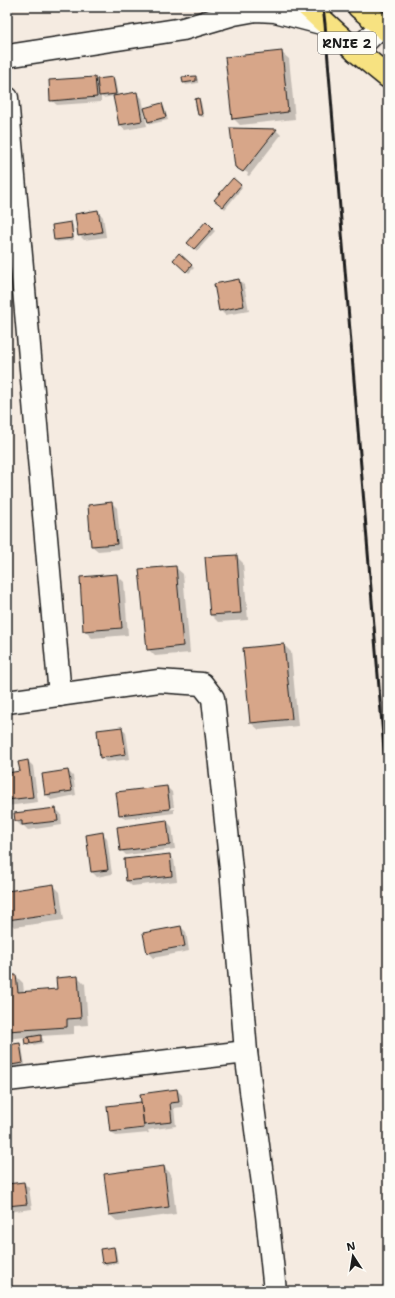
<svg xmlns="http://www.w3.org/2000/svg" width="395" height="1298" font-family="'Shantell Sans',sans-serif">
  <style>
    .shadow { fill: #0003 }
    .building { fill: #d7a689; stroke: #1c1c1c }
    .lines { fill: none; stroke-linecap: round; stroke-linejoin: round }
    .minor-casing { stroke: #1c1c1c; stroke-width: 25 }
    .tertiary-casing { stroke: #1c1c1c; stroke-width: 25 }
    .secondary-casing { stroke: #1c1c1c; stroke-width: 25 }
    .trunk-casing { stroke: #1c1c1c; stroke-width: 25 }
    .minor { stroke: #fdfcf7; stroke-width: 22 }
    .tertiary { stroke: #fdfcf7; stroke-width: 22 }
    .secondary { stroke: #fdfcf7; stroke-width: 22 }
    .trunk { stroke: #f7e281; stroke-width: 22 }
    .rail { stroke: #1c1c1c; stroke-width: 3 }
    .labels { text-anchor: middle; stroke-width: 4; stroke-linejoin: round; paint-order: stroke }
    .shield { fill: #fdfcf7; stroke: #605f5e; stroke-width: 1 }
    .shield-label { font-size: 13px; font-weight: bold; fill: #1c1c1c }
  </style>
  <rect width="100%" height="100%" fill="#f5ebe1"/>
  <filter id="ink" filterUnits="userSpaceOnUse"><feTurbulence type="fractalNoise" baseFrequency=".025" numOctaves="2"/><feDisplacementMap in="SourceGraphic" scale="8" xChannelSelector="R" yChannelSelector="G"/><feConvolveMatrix kernelMatrix="1 2 1 2 8 2 1 2 1" color-interpolation-filters="sRGB"/></filter>
  <g filter="url(#ink)">
    <!-- shadow -->
    <g class="shadow">
      <path d="M 281,52 L 289,59 L 295,119 L 240,125 L 233,118 Z"/>
      <path d="M 195,77 L 198,79 L 198,83 L 186,85 L 184,82 Z"/>
      <path d="M 94,78 L 97,80 L 113,78 L 115,80 L 118,96 L 136,93 L 142,98 L 144,109 L 162,104 L 164,107 L 168,120 L 151,124 L 148,122 L 146,111 L 144,112 L 147,126 L 125,130 L 120,125 L 114,96 L 103,98 L 101,96 L 101,102 L 57,105 L 51,100 Z"/>
      <path d="M 199,99 L 201,102 L 204,117 L 202,117 L 199,115 Z"/>
      <path d="M 231,129 L 276,130 L 281,135 L 249,176 L 241,172 L 247,175 L 248,173 L 240,169 L 240,170 L 236,167 Z"/>
      <path d="M 233,180 L 242,188 L 225,209 L 216,200 Z"/>
      <path d="M 98,211 L 103,217 L 106,237 L 84,240 L 79,235 Z"/>
      <path d="M 70,223 L 73,225 L 74,240 L 57,242 L 55,240 Z"/>
      <path d="M 206,223 L 215,231 L 197,251 L 188,243 Z"/>
      <path d="M 179,254 L 194,268 L 189,273 L 175,260 Z"/>
      <path d="M 239,280 L 244,285 L 249,311 L 225,315 L 220,310 Z"/>
      <path d="M 112,503 L 117,508 L 121,549 L 98,551 L 92,546 Z"/>
      <path d="M 236,556 L 243,563 L 248,620 L 218,622 L 211,615 L 206,558 Z"/>
      <path d="M 175,567 L 183,574 L 190,653 L 155,656 L 148,649 Z"/>
      <path d="M 117,575 L 124,582 L 128,635 L 92,638 L 84,630 Z"/>
      <path d="M 284,645 L 291,652 L 298,726 L 259,730 L 251,723 Z"/>
      <path d="M 121,728 L 126,733 L 130,759 L 106,762 L 101,757 Z"/>
      <path d="M 28,761 L 33,766 L 38,802 L 7,806 L 7,774 L 21,772 Z"/>
      <path d="M 68,771 L 73,776 L 76,795 L 51,800 L 46,794 Z"/>
      <path d="M 167,787 L 172,792 L 174,807 L 123,813 L 123,815 L 174,809 L 174,813 L 125,819 L 120,814 Z"/>
      <path d="M 56,809 L 61,814 L 62,825 L 28,830 L 24,826 L 21,826 L 16,821 Z"/>
      <path d="M 167,821 L 172,827 L 175,849 L 126,855 L 121,850 Z"/>
      <path d="M 102,833 L 107,838 L 112,874 L 97,877 L 92,872 Z"/>
      <path d="M 169,855 L 174,860 L 177,881 L 132,886 L 127,881 Z"/>
      <path d="M 53,885 L 60,892 L 64,920 L 14,927 L 7,920 L 7,892 Z"/>
      <path d="M 181,927 L 186,932 L 189,951 L 153,958 L 148,953 L 145,934 Z"/>
      <path d="M 7,976 L 16,976 L 23,983 L 24,993 L 58,990 L 78,977 L 85,984 L 88,1025 L 74,1026 L 74,1034 L 40,1036 L 43,1039 L 43,1043 L 28,1046 L 26,1043 L 25,1037 L 7,1039 Z"/>
      <path d="M 19,1044 L 22,1047 L 25,1065 L 14,1067 L 12,1065 L 9,1046 Z"/>
      <path d="M 177,1090 L 182,1095 L 183,1107 L 174,1108 L 176,1126 L 148,1130 L 149,1133 L 116,1136 L 111,1131 L 108,1107 L 142,1103 Z"/>
      <path d="M 164,1167 L 171,1174 L 176,1214 L 118,1222 L 110,1215 L 105,1174 Z"/>
      <path d="M 24,1183 L 29,1188 L 32,1209 L 7,1212 L 7,1185 Z"/>
      <path d="M 114,1248 L 116,1251 L 118,1263 L 106,1265 L 103,1263 Z"/>
    </g>
    <!-- building -->
    <g class="building">
      <path d="M 282,51 L 288,112 L 232,119 L 225,57 Z"/>
      <path d="M 196,76 L 196,81 L 183,83 L 182,77 Z"/>
      <path d="M 95,77 L 97,97 L 50,101 L 49,80 Z"/>
      <path d="M 113,77 L 116,94 L 99,96 L 97,79 Z"/>
      <path d="M 137,92 L 142,121 L 119,125 L 113,96 Z"/>
      <path d="M 199,98 L 202,115 L 198,115 L 195,99 Z"/>
      <path d="M 162,103 L 166,117 L 148,122 L 144,108 Z"/>
      <path d="M 230,128 L 277,129 L 243,172 L 235,167 Z"/>
      <path d="M 233,178 L 241,185 L 223,207 L 214,200 Z"/>
      <path d="M 98,210 L 102,232 L 78,236 L 75,214 Z"/>
      <path d="M 206,221 L 213,228 L 194,249 L 187,243 Z"/>
      <path d="M 71,222 L 73,238 L 54,240 L 52,225 Z"/>
      <path d="M 179,253 L 192,265 L 186,272 L 173,260 Z"/>
      <path d="M 239,279 L 244,306 L 219,311 L 214,284 Z"/>
      <path d="M 112,502 L 117,544 L 91,546 L 88,505 Z"/>
      <path d="M 237,555 L 241,613 L 210,615 L 205,557 Z"/>
      <path d="M 176,566 L 183,646 L 147,650 L 139,569 Z"/>
      <path d="M 117,574 L 122,628 L 83,631 L 80,577 Z"/>
      <path d="M 284,644 L 292,719 L 250,723 L 243,648 Z"/>
      <path d="M 122,727 L 126,754 L 100,758 L 97,730 Z"/>
      <path d="M 28,760 L 33,797 L 7,800 L 7,773 L 20,771 L 18,762 Z"/>
      <path d="M 68,770 L 72,791 L 45,795 L 42,774 Z"/>
      <path d="M 167,786 L 170,809 L 119,815 L 116,792 Z"/>
      <path d="M 56,808 L 58,821 L 22,825 L 22,821 L 15,821 L 14,813 Z"/>
      <path d="M 167,820 L 170,845 L 120,851 L 117,827 Z"/>
      <path d="M 103,832 L 108,870 L 91,872 L 86,835 Z"/>
      <path d="M 170,854 L 172,876 L 126,881 L 124,859 Z"/>
      <path d="M 54,884 L 58,913 L 7,920 L 7,891 Z"/>
      <path d="M 181,926 L 185,946 L 147,953 L 143,933 Z"/>
      <path d="M 7,975 L 16,975 L 18,992 L 57,989 L 56,978 L 78,976 L 81,1018 L 67,1019 L 67,1027 L 7,1031 Z"/>
      <path d="M 41,1035 L 41,1041 L 30,1043 L 29,1037 Z"/>
      <path d="M 29,1037 L 30,1043 L 25,1044 L 24,1038 Z"/>
      <path d="M 20,1043 L 23,1063 L 11,1065 L 7,1045 Z"/>
      <path d="M 177,1089 L 179,1102 L 170,1103 L 172,1122 L 144,1125 L 140,1094 Z"/>
      <path d="M 141,1102 L 144,1128 L 110,1132 L 107,1106 Z"/>
      <path d="M 164,1166 L 169,1207 L 109,1215 L 104,1174 Z"/>
      <path d="M 24,1182 L 27,1204 L 7,1206 L 7,1184 Z"/>
      <path d="M 114,1247 L 116,1261 L 102,1263 L 100,1249 Z"/>
    </g>
    <g class="lines">
      <!-- minor casing -->
      <g class="minor-casing">
        <path id="minor" d="M 7,1080 L 246,1052"/>
      </g>
      <!-- tertiary casing -->
      <g class="tertiary-casing">
        <g id="tertiary">
          <path d="M 7,56 L 183,29 L 234,14 L 256,10 L 275,11 L 325,24"/>
          <path d="M 7,98 L 60,695"/>
          <path d="M 7,702 L 159,681 L 202,684 L 213,698 L 231,869 L 246,1052 L 267,1215 L 275,1291"/>
        </g>
      </g>
      <!-- secondary casing -->
      <g class="secondary-casing">
        <path id="secondary" d="M 356,51 L 382,25 L 388,23"/>
      </g>
      <!-- trunk casing -->
      <g class="trunk-casing">
        <g id="trunk">
          <path d="M 308,7 L 356,51 L 388,77"/>
          <path d="M 359,7 L 388,31"/>
        </g>
      </g>
      <!-- minor -->
      <use href="#minor" class="minor"/>
      <!-- tertiary -->
      <use href="#tertiary" class="tertiary"/>
      <!-- secondary -->
      <use href="#secondary" class="secondary"/>
      <!-- trunk -->
      <use href="#trunk" class="trunk"/>
      <!-- rail -->
      <path class="rail" d="M 323,7 L 325,24 L 388,798"/>
    </g>
  </g>
  <g class="labels">
    <!-- shield labels -->
    <rect class="shield" x="318" y="32" width="58" height="22" rx="3"/>
    <g class="shield-label">
      <text x="347" y="48">RNIE 2</text>
    </g>
  </g>
  <!-- margin -->
  <rect width="395" height="1298" fill="none" stroke="#fdfcf7" stroke-width="24"/>
  <rect x="12" y="12" width="371" height="1274" fill="none" stroke="#1c1c1c" stroke-width="1.5" filter="url(#ink)"/>
  <!-- north arrow -->
  <g transform="translate(353 1256) rotate(348)" stroke="#fdfcf7" stroke-width="3" paint-order="stroke">
  <path d="M0-3L7 15L0 10L-7 15Z" fill="#1c1c1c"/>
  <text y="-6" font-size="11" font-weight="bold" text-anchor="middle" fill="#1c1c1c">N</text>
  </g>
</svg>
